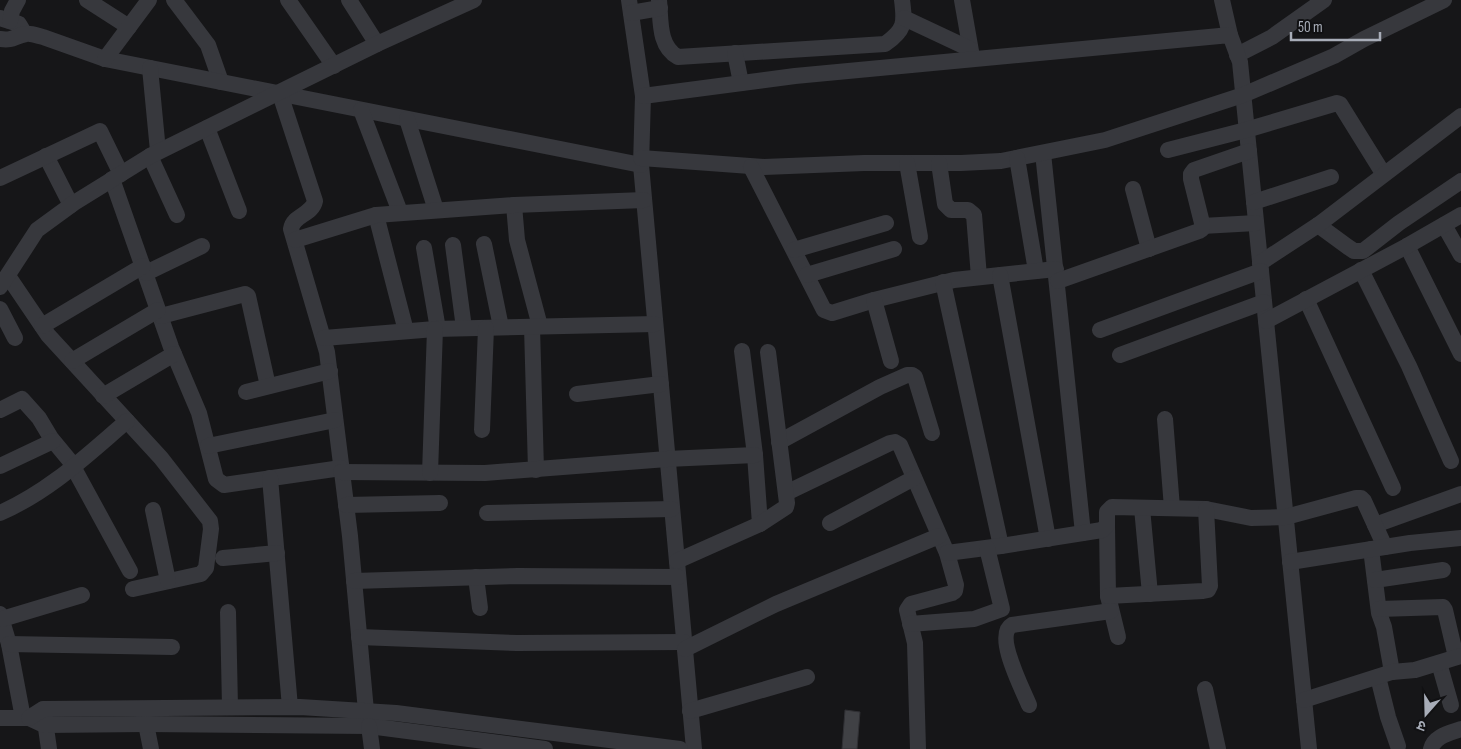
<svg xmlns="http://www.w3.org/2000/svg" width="1461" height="749" font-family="'Sofia Sans Condensed','Noto Sans Devanagari',sans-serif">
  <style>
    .building { fill: #404145; stroke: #303034 }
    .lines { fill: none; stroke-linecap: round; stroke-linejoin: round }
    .minor { stroke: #37383d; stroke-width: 16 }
  </style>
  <rect width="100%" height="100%" fill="#161618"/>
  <!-- building -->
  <path class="building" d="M 845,710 L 860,712 L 857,749 L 842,749 Z"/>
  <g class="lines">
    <!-- minor -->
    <g class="minor">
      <path d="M 87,0 L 129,27"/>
      <path d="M 174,0 L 208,45 L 221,82"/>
      <path d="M 288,0 L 334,66"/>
      <path d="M 349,0 L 377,44"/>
      <path d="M 629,0 L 643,96 L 641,165 L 694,749"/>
      <path d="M 659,0 C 661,20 658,46 678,57 L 885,44 C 905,30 905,23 902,0"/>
      <path d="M 962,0 L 972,57"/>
      <path d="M 1222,0 L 1230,35"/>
      <path d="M 631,13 L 660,8"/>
      <path d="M 0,18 L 19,24 L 25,34"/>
      <path d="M 904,18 L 970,49"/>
      <path d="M 10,21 L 12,11 L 18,0"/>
      <path d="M 0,39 C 14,41 14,36 26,34 C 31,33 38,36 43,37 L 105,59 L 641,165"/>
      <path d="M 735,53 L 741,83"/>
      <path d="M 1237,55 L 1272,37 L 1324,0"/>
      <path d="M 105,59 L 149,0"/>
      <path d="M 150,68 L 158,151"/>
      <path d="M 280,94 L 315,201 C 312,215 293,215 291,229 L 327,352 L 350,536 L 366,711"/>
      <path d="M 643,96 L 795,76 L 1230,35 L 1240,62 L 1309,749"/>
      <path d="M 361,110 L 400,212"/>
      <path d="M 407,119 L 436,210"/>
      <path d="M 207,128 L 239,211"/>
      <path d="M 1168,150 L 1246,130 L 1337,103 L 1340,104 L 1381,170"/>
      <path d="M 1043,153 L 1083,533"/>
      <path d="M 46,156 L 71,205"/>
      <path d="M 150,156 L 177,215"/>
      <path d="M 641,158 L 764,167 L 864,163 L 961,163 L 1001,161 L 1105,140 L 1243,95 L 1334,56 L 1364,39 L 1444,0"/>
      <path d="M 1017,158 L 1036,271"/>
      <path d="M 907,163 L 920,237"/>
      <path d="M 939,163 L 945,204 L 951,210 L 968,210 L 974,215 L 979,277"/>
      <path d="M 751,167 L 824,310 L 832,313 L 874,300 L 954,280 L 1056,269"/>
      <path d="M 0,178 L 100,131 L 121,174"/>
      <path d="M 112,179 L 171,347 L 199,413 L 216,479 L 224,485 L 341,468"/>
      <path d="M 1133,189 L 1149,249"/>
      <path d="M 1254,202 L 1331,177"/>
      <path d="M 514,205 L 517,240 L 540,326"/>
      <path d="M 376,215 L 406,331"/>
      <path d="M 1318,225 L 1348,247 L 1354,251 L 1363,251 L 1399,223 L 1461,181"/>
      <path d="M 1444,225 L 1461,255"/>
      <path d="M 1202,226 L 1256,223"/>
      <path d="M 295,240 L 376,215 L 514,205 L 644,200"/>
      <path d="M 484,244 L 501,327"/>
      <path d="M 453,245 L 464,328"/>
      <path d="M 1407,246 L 1461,354"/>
      <path d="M 424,248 L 438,329"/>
      <path d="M 794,250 L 886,223"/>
      <path d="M 1260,263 L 1318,225 L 1461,116"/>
      <path d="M 1361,270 L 1409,366 L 1451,461"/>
      <path d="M 146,273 L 202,246"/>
      <path d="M 807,275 L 894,249"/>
      <path d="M 1000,275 L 1048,539"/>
      <path d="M 8,276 L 48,335 L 161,458 L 210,521 L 211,529 L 206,568 L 201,574 L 133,589"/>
      <path d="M 1058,281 L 1199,231 L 1202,229 L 1202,223 L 1191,179 L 1191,174 L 1194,170 L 1249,151"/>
      <path d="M 943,282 L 1001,546"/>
      <path d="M 0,287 L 37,230 L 74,203 L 150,156 L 377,44 L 474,0"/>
      <path d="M 1306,299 L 1393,488"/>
      <path d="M 874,300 L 891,361"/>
      <path d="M 0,309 L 15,338"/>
      <path d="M 161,316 L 245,294 L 248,296 L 268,386"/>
      <path d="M 1266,321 L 1407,246 L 1461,215"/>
      <path d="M 42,326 L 143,266"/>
      <path d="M 532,327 L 536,470"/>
      <path d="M 1100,330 L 1261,271"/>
      <path d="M 324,338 L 435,329 L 655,324"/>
      <path d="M 742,351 L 755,455 L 760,524"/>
      <path d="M 1120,355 L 1264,302"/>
      <path d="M 72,361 L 158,310"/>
      <path d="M 246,392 L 330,371"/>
      <path d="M 577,394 L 661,384"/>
      <path d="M 103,396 L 174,354"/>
      <path d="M 0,410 L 22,399 L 39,418 L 51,438 L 70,461 L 130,571"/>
      <path d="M 1165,419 L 1172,508"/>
      <path d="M 482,430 L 486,328"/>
      <path d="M 779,442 L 880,387 L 907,375 L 912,375 L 915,377 L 932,433"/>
      <path d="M 208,446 L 335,420"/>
      <path d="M 0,466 L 53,441"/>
      <path d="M 341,472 L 485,473 L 667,459 L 755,455"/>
      <path d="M 430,473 L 435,329"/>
      <path d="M 270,478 L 290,707"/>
      <path d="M 786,493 L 890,443 L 895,442 L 900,445 L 947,553 L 956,585 L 955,591 L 952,593 L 911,604 L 907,610 L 915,643 L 918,749"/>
      <path d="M 346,505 L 440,503"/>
      <path d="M 1142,508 L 1150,594"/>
      <path d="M 153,510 L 168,581"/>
      <path d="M 0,513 C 50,491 86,456 127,421"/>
      <path d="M 487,513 L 672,509"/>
      <path d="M 830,523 L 914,478"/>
      <path d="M 1107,525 L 1108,596 L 1118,637"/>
      <path d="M 1375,525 L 1461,494"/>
      <path d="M 1371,549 L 1379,613 L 1384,627 L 1392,672"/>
      <path d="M 947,553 L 1001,546 L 1102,530 L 1107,525 L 1107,512 L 1112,507 L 1206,509 L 1251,518 L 1286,517 L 1356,498 L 1361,498 L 1364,501 L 1385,547"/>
      <path d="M 223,558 L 277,553"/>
      <path d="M 677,561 L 760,524 L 786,507 L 787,503 L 768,352"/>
      <path d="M 1290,562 L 1410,543 L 1461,538"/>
      <path d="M 476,577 L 480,608"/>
      <path d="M 1375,580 L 1443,570"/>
      <path d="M 354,581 L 518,576 L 678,577"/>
      <path d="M 1108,596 L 1203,591 L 1208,590 L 1210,586 L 1206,509"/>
      <path d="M 1379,609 L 1443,607 L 1445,610 L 1456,657"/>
      <path d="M 228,612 L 230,707"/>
      <path d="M 0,614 L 9,644 L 23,718"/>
      <path d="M 2,619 L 82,595"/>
      <path d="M 910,624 L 974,619 L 1002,609 L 987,548"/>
      <path d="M 359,637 L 517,643 L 684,642"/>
      <path d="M 9,644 L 172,647"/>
      <path d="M 685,649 L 776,604 L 939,536"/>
      <path d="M 1439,663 L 1451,705"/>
      <path d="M 1378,677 L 1388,717 L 1398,746"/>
      <path d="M 1205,689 L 1218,749"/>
      <path d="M 1304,700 L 1392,672 L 1415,670 L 1461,656"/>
      <path d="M 1029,705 C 1023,690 994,635 1012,625 L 1111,611"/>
      <path d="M 690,711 L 807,677"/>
      <path d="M 44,714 L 49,749"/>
      <path d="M 144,714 L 151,749"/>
      <path d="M 0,718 L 29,718 L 44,725 L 146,724 L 369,726 L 545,749"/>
      <path d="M 29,718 L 43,709 L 300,707 L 396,713 L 680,749"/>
      <path d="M 369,726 L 372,749"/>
      <path d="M 1431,749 C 1434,736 1450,733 1461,729"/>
    </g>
  </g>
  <!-- north arrow -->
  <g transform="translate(1426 714) rotate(200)" stroke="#111113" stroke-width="4" paint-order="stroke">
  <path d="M0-4L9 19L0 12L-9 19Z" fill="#a8adb8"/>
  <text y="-8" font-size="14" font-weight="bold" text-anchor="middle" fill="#a8adb8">उ</text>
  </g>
  <!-- scale -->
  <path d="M1291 32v8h89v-8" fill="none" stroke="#a8adb8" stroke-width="2.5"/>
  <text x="1298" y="32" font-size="15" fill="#a8adb8" stroke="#111113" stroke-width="4" paint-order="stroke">50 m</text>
</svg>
